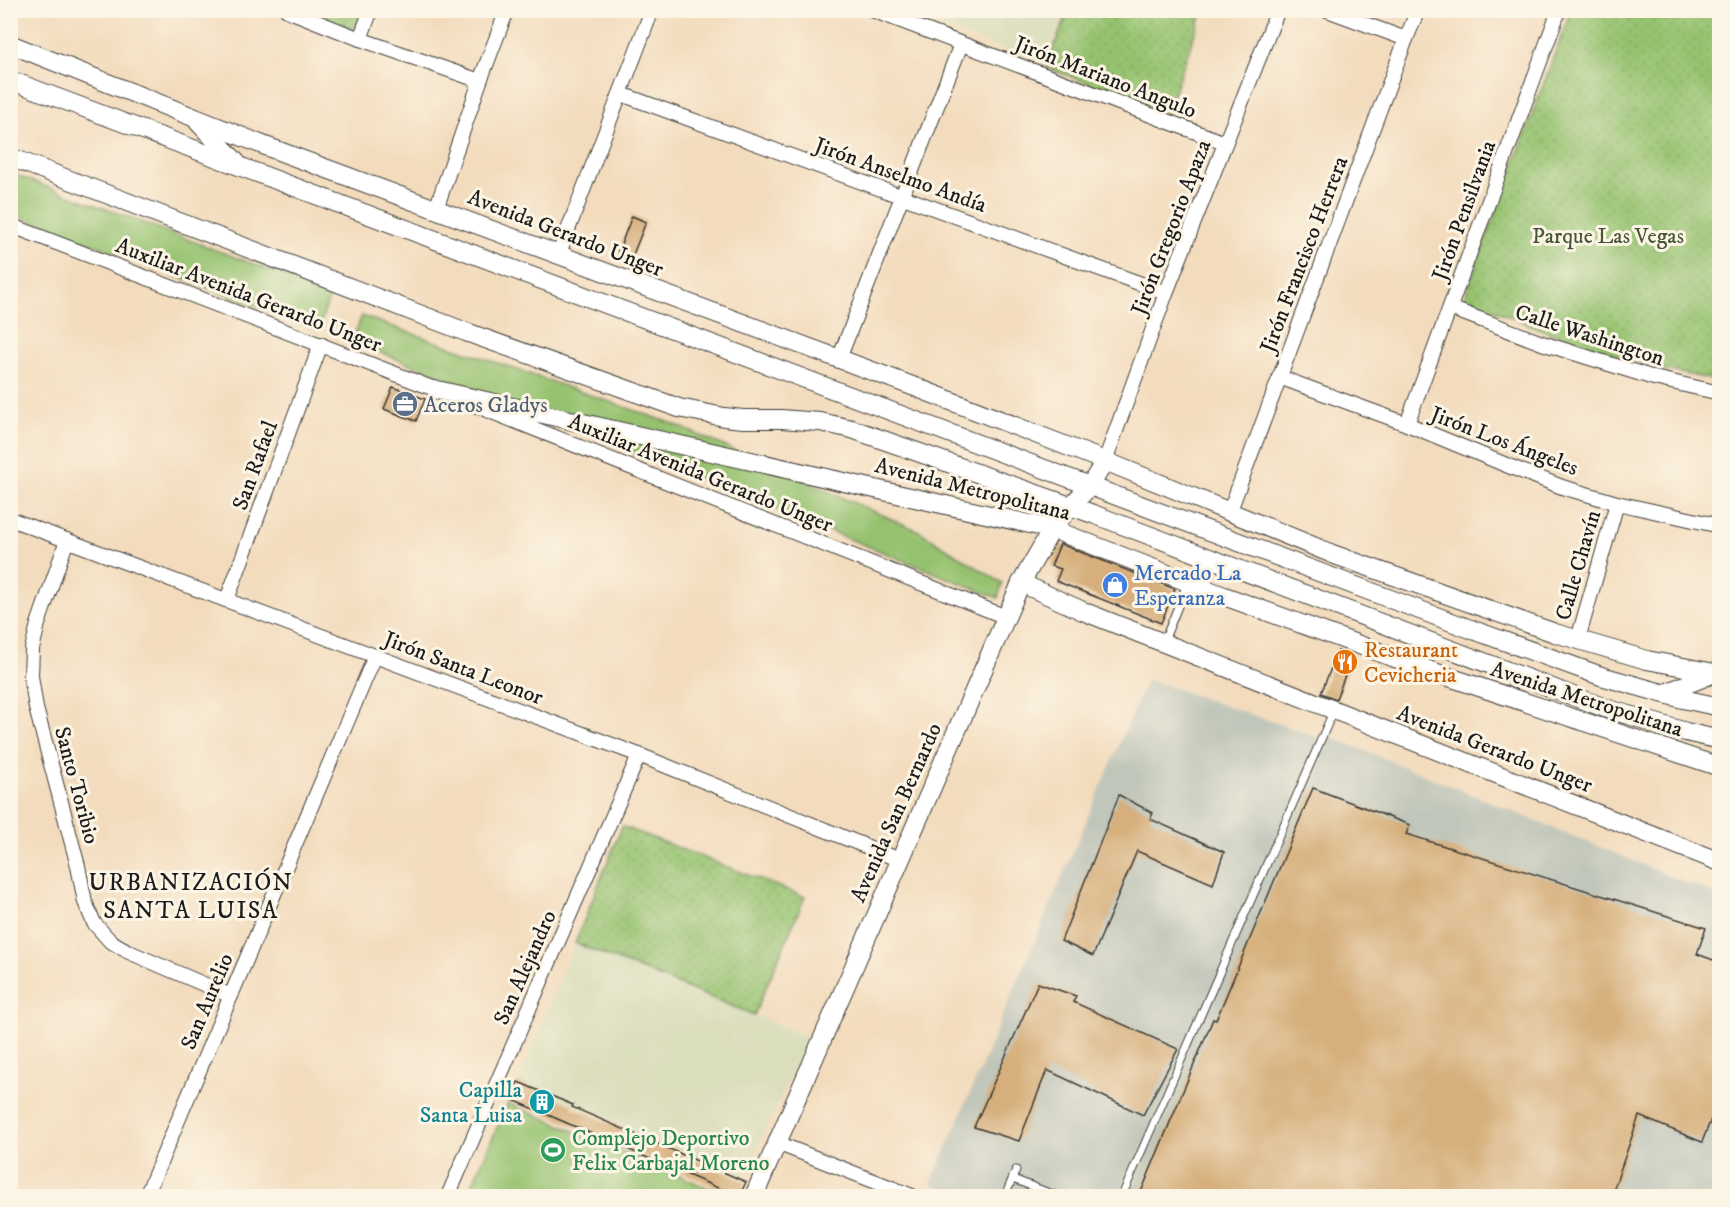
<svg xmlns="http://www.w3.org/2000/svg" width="1730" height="1207" font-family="'IM FELL DW Pica',serif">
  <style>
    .built { fill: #dbdebd }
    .industrial { fill: #c1c6ba }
    .grass { fill: #96c270; stroke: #596f46; stroke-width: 1.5 }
    .park { fill: url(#park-dots); stroke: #596f46; stroke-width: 1.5 }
    .building { fill: #d6af7c }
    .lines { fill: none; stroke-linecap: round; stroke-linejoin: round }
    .lane-casing { stroke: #3c3934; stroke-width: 9 }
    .street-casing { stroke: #3c3934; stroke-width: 16 }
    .secondary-casing { stroke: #3c3934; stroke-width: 20 }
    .lane { stroke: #fff; stroke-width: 7 }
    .street { stroke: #fff; stroke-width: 14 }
    .secondary { stroke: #fff; stroke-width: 18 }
    .labels { text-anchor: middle; stroke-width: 6; stroke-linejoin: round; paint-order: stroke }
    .street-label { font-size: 22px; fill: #1c1c1c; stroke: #fcf5e5 }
    .park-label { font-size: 22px; fill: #475639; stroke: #fcf5e5 }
    .service-label { font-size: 22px; fill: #4e5e75; stroke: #fcf5e5; text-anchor: start }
    .shop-label { font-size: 22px; fill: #366cbe; stroke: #fcf5e5; text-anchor: start }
    .food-label { font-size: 22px; fill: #c56008; stroke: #fcf5e5; text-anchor: start }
    .culture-label { font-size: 22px; fill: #0d838f; stroke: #fcf5e5; text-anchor: end }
    .leisure-label { font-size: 22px; fill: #27864d; stroke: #fcf5e5; text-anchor: start }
    .neighbourhood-label { font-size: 24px; letter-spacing: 1.5px; fill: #1c1c1c; stroke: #fcf5e5 }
  </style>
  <defs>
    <pattern id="park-dots" width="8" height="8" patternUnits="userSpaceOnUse" patternTransform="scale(1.5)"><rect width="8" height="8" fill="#96c270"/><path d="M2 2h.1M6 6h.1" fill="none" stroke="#81a660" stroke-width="1.8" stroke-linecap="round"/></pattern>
  </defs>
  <rect width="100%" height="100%" fill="#fcf5e5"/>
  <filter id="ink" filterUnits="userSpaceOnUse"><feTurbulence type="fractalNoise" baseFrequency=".0167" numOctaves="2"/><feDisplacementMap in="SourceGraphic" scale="12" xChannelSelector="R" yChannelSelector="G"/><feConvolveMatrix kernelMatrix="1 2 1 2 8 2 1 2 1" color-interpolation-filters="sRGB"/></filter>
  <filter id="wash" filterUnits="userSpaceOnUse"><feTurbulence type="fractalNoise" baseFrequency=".008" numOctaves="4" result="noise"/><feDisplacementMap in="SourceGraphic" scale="24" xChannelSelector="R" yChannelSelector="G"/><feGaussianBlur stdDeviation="1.35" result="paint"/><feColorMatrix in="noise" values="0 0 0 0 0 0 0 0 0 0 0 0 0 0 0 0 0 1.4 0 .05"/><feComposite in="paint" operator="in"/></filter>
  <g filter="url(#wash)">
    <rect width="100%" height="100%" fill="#f3dcbd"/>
    <!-- built -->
    <g class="built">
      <path d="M 901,11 L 1065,11 L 1044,64 Z"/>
      <path d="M 575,943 L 808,1037 L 744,1177 L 518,1082 Z"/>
    </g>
    <!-- industrial -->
    <path class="industrial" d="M 1147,679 L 1326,740 L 1329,736 L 1719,896 L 1719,1196 L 1130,1196 L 1198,1037 L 1129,1196 L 960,1196 L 931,1184 Z"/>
    <!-- grass -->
    <g class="grass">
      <path d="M 10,173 L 331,293 L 318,330 L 11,213 Z"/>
      <path d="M 362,316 L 671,423 L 919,531 L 1002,583 L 998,598 L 352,341 Z"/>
      <path d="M 508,1103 L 727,1196 L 467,1196 Z"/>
    </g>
    <!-- park -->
    <g class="park">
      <path d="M 1571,10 L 1719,11 L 1719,381 L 1660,369 L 1550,333 L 1464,298 Z"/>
      <path d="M 303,11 L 362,11 L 354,30 Z"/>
      <path d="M 1068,11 L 1203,11 L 1166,114 L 1046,67 Z"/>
      <path d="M 622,826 L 805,897 L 754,1015 L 575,943 Z"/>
    </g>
    <g id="blocks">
      <!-- building -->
      <g class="building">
        <path d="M 632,216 L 646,222 L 632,257 L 618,252 Z"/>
        <path d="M 393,387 L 425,399 L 416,421 L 384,409 Z"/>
        <path d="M 1060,544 L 1175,589 L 1161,623 L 1056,581 L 1061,569 L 1051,566 Z"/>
        <path d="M 1338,651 L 1352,657 L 1336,699 L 1321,693 Z"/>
        <path d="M 1313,788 L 1410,825 L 1406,834 L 1706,928 L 1697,954 L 1719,962 L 1719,1099 L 1702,1142 L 1639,1116 L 1611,1197 L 1139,1197 L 1213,1019 L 1216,1020 Z"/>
        <path d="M 1119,795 L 1153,813 L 1150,819 L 1224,852 L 1213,884 L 1137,851 L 1093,956 L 1061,941 Z"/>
        <path d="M 1038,983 L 1076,996 L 1073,1002 L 1178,1049 L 1143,1115 L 1047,1070 L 1019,1141 L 974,1127 Z"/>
        <path d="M 518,1082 L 573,1105 L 572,1107 L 746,1182 L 739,1197 L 511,1099 Z"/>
      </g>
    </g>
  </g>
  <g filter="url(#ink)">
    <use href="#blocks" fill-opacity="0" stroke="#3c3934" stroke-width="1.5"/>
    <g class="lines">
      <!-- lane casing -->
      <g class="lane-casing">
        <g id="lane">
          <path d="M 1164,641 L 1187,584"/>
          <path d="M 1013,1179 L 1057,1196"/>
          <path d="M 1005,1196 L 1016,1170"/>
          <path d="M 1122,1196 L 1333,712"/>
        </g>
      </g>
      <!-- street casing -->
      <g class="street-casing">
        <g id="street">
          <path d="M 287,10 L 360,39 L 480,81"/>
          <path d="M 872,10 L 1225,143"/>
          <path d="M 1327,10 L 1406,39"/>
          <path d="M 360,39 L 371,10"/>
          <path d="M 621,94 L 1166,293"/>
          <path d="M 436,209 L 480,81 L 507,10"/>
          <path d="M 10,225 L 445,393"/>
          <path d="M 558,256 L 652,10"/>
          <path d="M 1450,308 L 1542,343 L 1654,378 L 1720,393"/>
          <path d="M 839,359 L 961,44"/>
          <path d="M 1279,377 L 1407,424 L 1511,467 L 1562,487 L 1617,503 L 1720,526"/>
          <path d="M 477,406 L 1006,617"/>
          <path d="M 1407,424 L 1559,10"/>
          <path d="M 1105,461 L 1166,293 L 1278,10"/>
          <path d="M 1229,513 C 1287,354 1348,197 1406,39 L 1418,10"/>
          <path d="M 10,519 L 639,755 L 900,860"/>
          <path d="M 67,540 L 38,624 L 32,649 L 31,676 L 36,708 L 78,866 L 85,902 L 94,923 L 110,941 L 129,952 L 231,996"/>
          <path d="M 227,600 L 321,344"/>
          <path d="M 1578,639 L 1617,503"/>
          <path d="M 777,1143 L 912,1196"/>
          <path d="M 146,1196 L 375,656"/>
          <path d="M 448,1196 L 639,755"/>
        </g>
      </g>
      <!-- secondary casing -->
      <g class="secondary-casing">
        <g id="secondary">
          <path d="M 10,44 L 268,147 L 915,387 L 1105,461 L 1335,555 L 1555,633 L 1647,660 L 1720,674"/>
          <path d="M 10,80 L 1465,627 L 1601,676 L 1683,699 L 1720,707"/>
          <path d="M 198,122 L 237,163"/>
          <path d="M 10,157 L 466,332 L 679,408 L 724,417 L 743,419 L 781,419 L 820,422 L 852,429 L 1093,514 L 1605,708 L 1686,732 L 1720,740"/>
          <path d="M 437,390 L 1052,529 L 1224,596 L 1431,671 L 1720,767"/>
          <path d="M 1021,583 L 1085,612 L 1720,862"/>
          <path d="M 1665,693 L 1715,673"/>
          <path d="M 754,1196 L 1021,583 L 1052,529 L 1070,507 L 1090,486 L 1105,461"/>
        </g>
      </g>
      <!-- lane -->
      <use href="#lane" class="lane"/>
      <!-- street -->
      <use href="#street" class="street"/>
      <!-- secondary -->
      <use href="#secondary" class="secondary"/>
    </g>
  </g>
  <!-- icons -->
  <defs>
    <g id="office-disc" transform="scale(1.35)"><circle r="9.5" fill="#5c6f8a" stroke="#fcf5e5"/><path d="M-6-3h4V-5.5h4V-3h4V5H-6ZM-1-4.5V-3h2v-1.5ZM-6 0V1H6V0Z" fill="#fff"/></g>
    <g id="shop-disc" transform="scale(1.35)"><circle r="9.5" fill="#3f7fe0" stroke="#fcf5e5"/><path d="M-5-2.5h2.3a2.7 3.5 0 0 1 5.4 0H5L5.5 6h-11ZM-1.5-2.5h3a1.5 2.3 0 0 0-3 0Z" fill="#fff"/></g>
    <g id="restaurant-disc" transform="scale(1.35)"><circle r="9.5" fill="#e8710a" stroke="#fcf5e5"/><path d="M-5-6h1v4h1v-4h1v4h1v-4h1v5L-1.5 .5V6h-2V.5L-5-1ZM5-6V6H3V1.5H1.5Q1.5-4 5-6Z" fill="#fff"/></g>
    <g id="building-disc" transform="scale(1.35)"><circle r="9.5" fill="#0f9aa8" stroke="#fcf5e5"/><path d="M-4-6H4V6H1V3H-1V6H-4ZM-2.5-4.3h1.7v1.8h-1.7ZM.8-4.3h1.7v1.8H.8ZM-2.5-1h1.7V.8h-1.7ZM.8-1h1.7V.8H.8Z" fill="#fff"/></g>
    <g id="stadium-disc" transform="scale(1.35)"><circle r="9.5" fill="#2e9e5b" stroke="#fcf5e5"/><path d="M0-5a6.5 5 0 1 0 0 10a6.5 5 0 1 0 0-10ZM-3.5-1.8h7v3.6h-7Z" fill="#fff"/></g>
  </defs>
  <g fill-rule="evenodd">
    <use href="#office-disc" x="405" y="404"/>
    <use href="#shop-disc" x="1115" y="585"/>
    <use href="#restaurant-disc" x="1345" y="662"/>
    <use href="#building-disc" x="542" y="1102"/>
    <use href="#stadium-disc" x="553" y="1150"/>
  </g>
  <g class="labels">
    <!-- street labels -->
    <g class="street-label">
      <text transform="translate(1106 76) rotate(21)" y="8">Jirón Mariano Angulo</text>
      <text transform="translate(901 174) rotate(20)" y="8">Jirón Anselmo Andía</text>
      <text transform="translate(1463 210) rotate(-70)" y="8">Jirón Pensilvania</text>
      <text transform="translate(1170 227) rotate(-69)" y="8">Jirón Gregorio Apaza</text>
      <text transform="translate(566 232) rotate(21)" y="8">Avenida Gerardo Unger</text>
      <text transform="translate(1303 254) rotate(-69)" y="8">Jirón Francisco Herrera</text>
      <text transform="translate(249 294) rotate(21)" y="8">Auxiliar Avenida Gerardo Unger</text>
      <text transform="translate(1590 334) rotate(18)" y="8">Calle Washington</text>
      <text transform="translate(1505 440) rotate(21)" y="8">Jirón Los Ángeles</text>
      <text transform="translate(254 465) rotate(-70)" y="8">San Rafael</text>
      <text transform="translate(701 472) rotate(22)" y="8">Auxiliar Avenida Gerardo Unger</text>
      <text transform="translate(973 488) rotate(14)" y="8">Avenida Metropolitana</text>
      <text transform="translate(1577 565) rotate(-74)" y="8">Calle Chavín</text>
      <text transform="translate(464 667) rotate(21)" y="8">Jirón Santa Leonor</text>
      <text transform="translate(1587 698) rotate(18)" y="8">Avenida Metropolitana</text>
      <text transform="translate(1495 748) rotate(21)" y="8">Avenida Gerardo Unger</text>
      <text transform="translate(78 785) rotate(75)" y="8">Santo Toribio</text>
      <text transform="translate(895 812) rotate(-66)" y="8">Avenida San Bernardo</text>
      <text transform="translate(524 967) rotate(-66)" y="8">San Alejandro</text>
      <text transform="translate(206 1001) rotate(-67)" y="8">San Aurelio</text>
    </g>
    <!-- park labels -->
    <g class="park-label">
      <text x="1608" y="243">Parque Las Vegas</text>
    </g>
    <!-- service labels -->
    <g class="service-label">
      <text x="424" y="412">Aceros Gladys</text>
    </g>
    <!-- shop labels -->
    <g class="shop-label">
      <text x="1134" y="580">Mercado La<tspan x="1134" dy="25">Esperanza</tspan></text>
    </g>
    <!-- food labels -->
    <g class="food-label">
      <text x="1364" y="657">Restaurant<tspan x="1364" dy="25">Cevicheria</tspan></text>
    </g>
    <!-- culture labels -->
    <g class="culture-label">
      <text x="522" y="1097">Capilla<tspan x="522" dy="25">Santa Luisa</tspan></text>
    </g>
    <!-- leisure labels -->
    <g class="leisure-label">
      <text x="572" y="1145">Complejo Deportivo<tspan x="572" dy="25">Felix Carbajal Moreno</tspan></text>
    </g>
    <!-- neighbourhood labels -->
    <g class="neighbourhood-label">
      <text x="191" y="890">URBANIZACIÓN<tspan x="191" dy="28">SANTA LUISA</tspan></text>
    </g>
  </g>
  <!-- margin -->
  <rect width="1730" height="1207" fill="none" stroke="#fcf5e5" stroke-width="36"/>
</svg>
